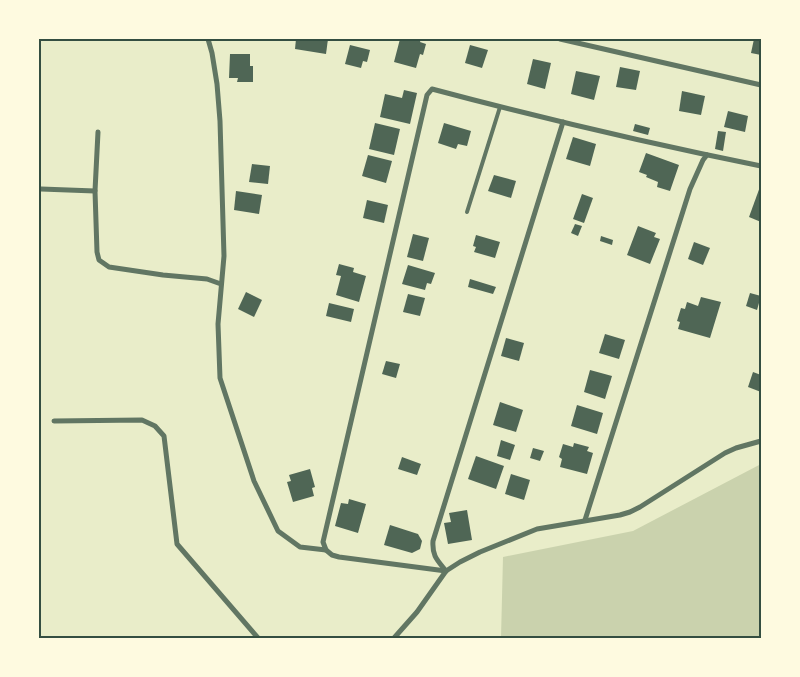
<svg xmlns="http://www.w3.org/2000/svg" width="800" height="677" font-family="'Alegreya Sans',sans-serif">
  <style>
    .green { fill: #cad2ad }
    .building { fill: #4f6655 }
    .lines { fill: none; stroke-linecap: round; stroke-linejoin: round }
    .service { stroke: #617663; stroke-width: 4 }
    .minor { stroke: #617663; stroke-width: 5 }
    .neatline { fill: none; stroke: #344e41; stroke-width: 2 }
  </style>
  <rect width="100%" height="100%" fill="#e9edc9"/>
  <!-- green -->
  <path class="green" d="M 761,464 L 761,638 L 501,638 L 503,557 L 633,531 Z"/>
  <!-- building -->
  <g class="building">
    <path d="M 296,39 L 328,39 L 326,54 L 295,49 Z"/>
    <path d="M 400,39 L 421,39 L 420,42 L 426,44 L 423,55 L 420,54 L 416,68 L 394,62 Z"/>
    <path d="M 754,39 L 761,39 L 761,55 L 751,53 Z"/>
    <path d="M 350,45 L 370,50 L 367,62 L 363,61 L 361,68 L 345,64 Z"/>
    <path d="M 470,45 L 488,50 L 482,68 L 465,63 Z"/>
    <path d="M 230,54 L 250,54 L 250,66 L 253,66 L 253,82 L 237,82 L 238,78 L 229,78 Z"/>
    <path d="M 533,59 L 551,63 L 545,89 L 527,84 Z"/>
    <path d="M 620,67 L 640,71 L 636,90 L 616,87 Z"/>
    <path d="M 576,71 L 600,76 L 594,100 L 571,94 Z"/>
    <path d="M 404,90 L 417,93 L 410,124 L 380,117 L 385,94 L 402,98 Z"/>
    <path d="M 682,91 L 705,96 L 701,115 L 679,111 Z"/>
    <path d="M 728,111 L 748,116 L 745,132 L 724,127 Z"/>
    <path d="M 375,123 L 400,129 L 394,155 L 369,149 Z"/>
    <path d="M 444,123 L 471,131 L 467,146 L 458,144 L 456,149 L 438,143 Z"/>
    <path d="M 635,124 L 650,128 L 648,135 L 633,131 Z"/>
    <path d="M 718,131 L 726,132 L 723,151 L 715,149 Z"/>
    <path d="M 573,137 L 596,144 L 590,166 L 566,159 Z"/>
    <path d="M 646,153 L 679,165 L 670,191 L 657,187 L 658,182 L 646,177 L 647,175 L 639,172 Z"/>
    <path d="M 368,155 L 392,161 L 386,183 L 362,176 Z"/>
    <path d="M 252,164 L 270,166 L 268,184 L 249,182 Z"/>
    <path d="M 494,175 L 516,181 L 511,198 L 488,191 Z"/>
    <path d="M 761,184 L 761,222 L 749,217 Z"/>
    <path d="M 236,191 L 262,195 L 259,214 L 234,210 Z"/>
    <path d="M 582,194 L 593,198 L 584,223 L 573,219 Z"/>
    <path d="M 367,200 L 388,205 L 384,223 L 363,218 Z"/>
    <path d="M 575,224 L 582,226 L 578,236 L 571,233 Z"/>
    <path d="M 638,226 L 656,233 L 654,237 L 660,239 L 650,264 L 627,255 Z"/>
    <path d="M 413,234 L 429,238 L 423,261 L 407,257 Z"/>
    <path d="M 476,235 L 500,242 L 495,258 L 474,252 L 476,247 L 473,246 Z"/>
    <path d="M 601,236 L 613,240 L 612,245 L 600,241 Z"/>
    <path d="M 694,242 L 710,248 L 703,265 L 688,259 Z"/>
    <path d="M 339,264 L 354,268 L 353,272 L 366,276 L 359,302 L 336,295 L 341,276 L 336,275 Z"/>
    <path d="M 408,265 L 435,273 L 431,284 L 427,283 L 425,290 L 402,284 Z"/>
    <path d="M 470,279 L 496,287 L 493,294 L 468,287 Z"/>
    <path d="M 246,292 L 262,300 L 254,317 L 238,309 Z"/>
    <path d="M 750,293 L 761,296 L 757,310 L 746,306 Z"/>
    <path d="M 408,294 L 425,298 L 420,316 L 403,312 Z"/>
    <path d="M 701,297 L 721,302 L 710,338 L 678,329 L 680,322 L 677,321 L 681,308 L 685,309 L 687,302 L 698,306 Z"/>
    <path d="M 329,303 L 354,309 L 351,322 L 326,316 Z"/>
    <path d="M 605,334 L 625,340 L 619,359 L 599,353 Z"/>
    <path d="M 506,338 L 524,343 L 519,361 L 501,356 Z"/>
    <path d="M 386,361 L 400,364 L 396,378 L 382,374 Z"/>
    <path d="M 590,370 L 612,376 L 605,399 L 584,392 Z"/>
    <path d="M 753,372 L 761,375 L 761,392 L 748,387 Z"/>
    <path d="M 500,402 L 523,410 L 516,432 L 493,425 Z"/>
    <path d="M 577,405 L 603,413 L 597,434 L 571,426 Z"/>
    <path d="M 501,440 L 515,445 L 510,460 L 497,456 Z"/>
    <path d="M 574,443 L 589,447 L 587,451 L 593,453 L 587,474 L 560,467 L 562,459 L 559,457 L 563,444 L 573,447 Z"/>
    <path d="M 533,448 L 544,451 L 540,461 L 530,458 Z"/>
    <path d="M 476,456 L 504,466 L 496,489 L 468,479 Z"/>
    <path d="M 402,457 L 421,464 L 417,475 L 398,469 Z"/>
    <path d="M 310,469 L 315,487 L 312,488 L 314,496 L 293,502 L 287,482 L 291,481 L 289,475 Z"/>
    <path d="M 511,474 L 530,480 L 524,500 L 505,494 Z"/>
    <path d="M 349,499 L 366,504 L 358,533 L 335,526 L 341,503 L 348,504 Z"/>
    <path d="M 467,510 L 472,540 L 448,544 L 444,523 L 451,522 L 449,513 Z"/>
    <path d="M 390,525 L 418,534 L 422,541 L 420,549 L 412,553 L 384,545 Z"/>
  </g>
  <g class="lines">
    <!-- service -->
    <path class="service" d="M 467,212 L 500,107"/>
    <!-- minor -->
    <g class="minor">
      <path d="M 208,39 L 212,53 L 217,84 L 220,121 L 224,256 L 218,324 L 220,378 L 254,481 L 278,531 L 300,547 L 326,550 L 332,555 L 339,557 L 446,571"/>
      <path d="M 560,39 L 761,85"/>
      <path d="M 98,132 L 95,191 L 97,252 L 99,260 L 109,267 L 163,275 L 207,279 L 221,284"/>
      <path d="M 41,189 L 95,191"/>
      <path d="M 54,421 L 142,420 L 155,426 L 164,436 L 177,544 L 258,638"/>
      <path d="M 585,520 L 690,189 L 703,160 L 707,155"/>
      <path d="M 326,550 L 323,542 L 427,95 L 432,89 C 541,118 651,144 761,166"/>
      <path d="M 446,571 C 437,560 432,556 433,541 L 563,122"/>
      <path d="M 394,638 L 417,612 L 446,571 L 460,562 L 480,552 L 537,529 L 620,515 L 630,512 L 640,507 L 725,453 L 736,448 L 761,441"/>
    </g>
  </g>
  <!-- border -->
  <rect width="800" height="677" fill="none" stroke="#fefae0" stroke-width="80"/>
  <rect x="40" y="40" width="720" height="597" class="neatline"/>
</svg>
